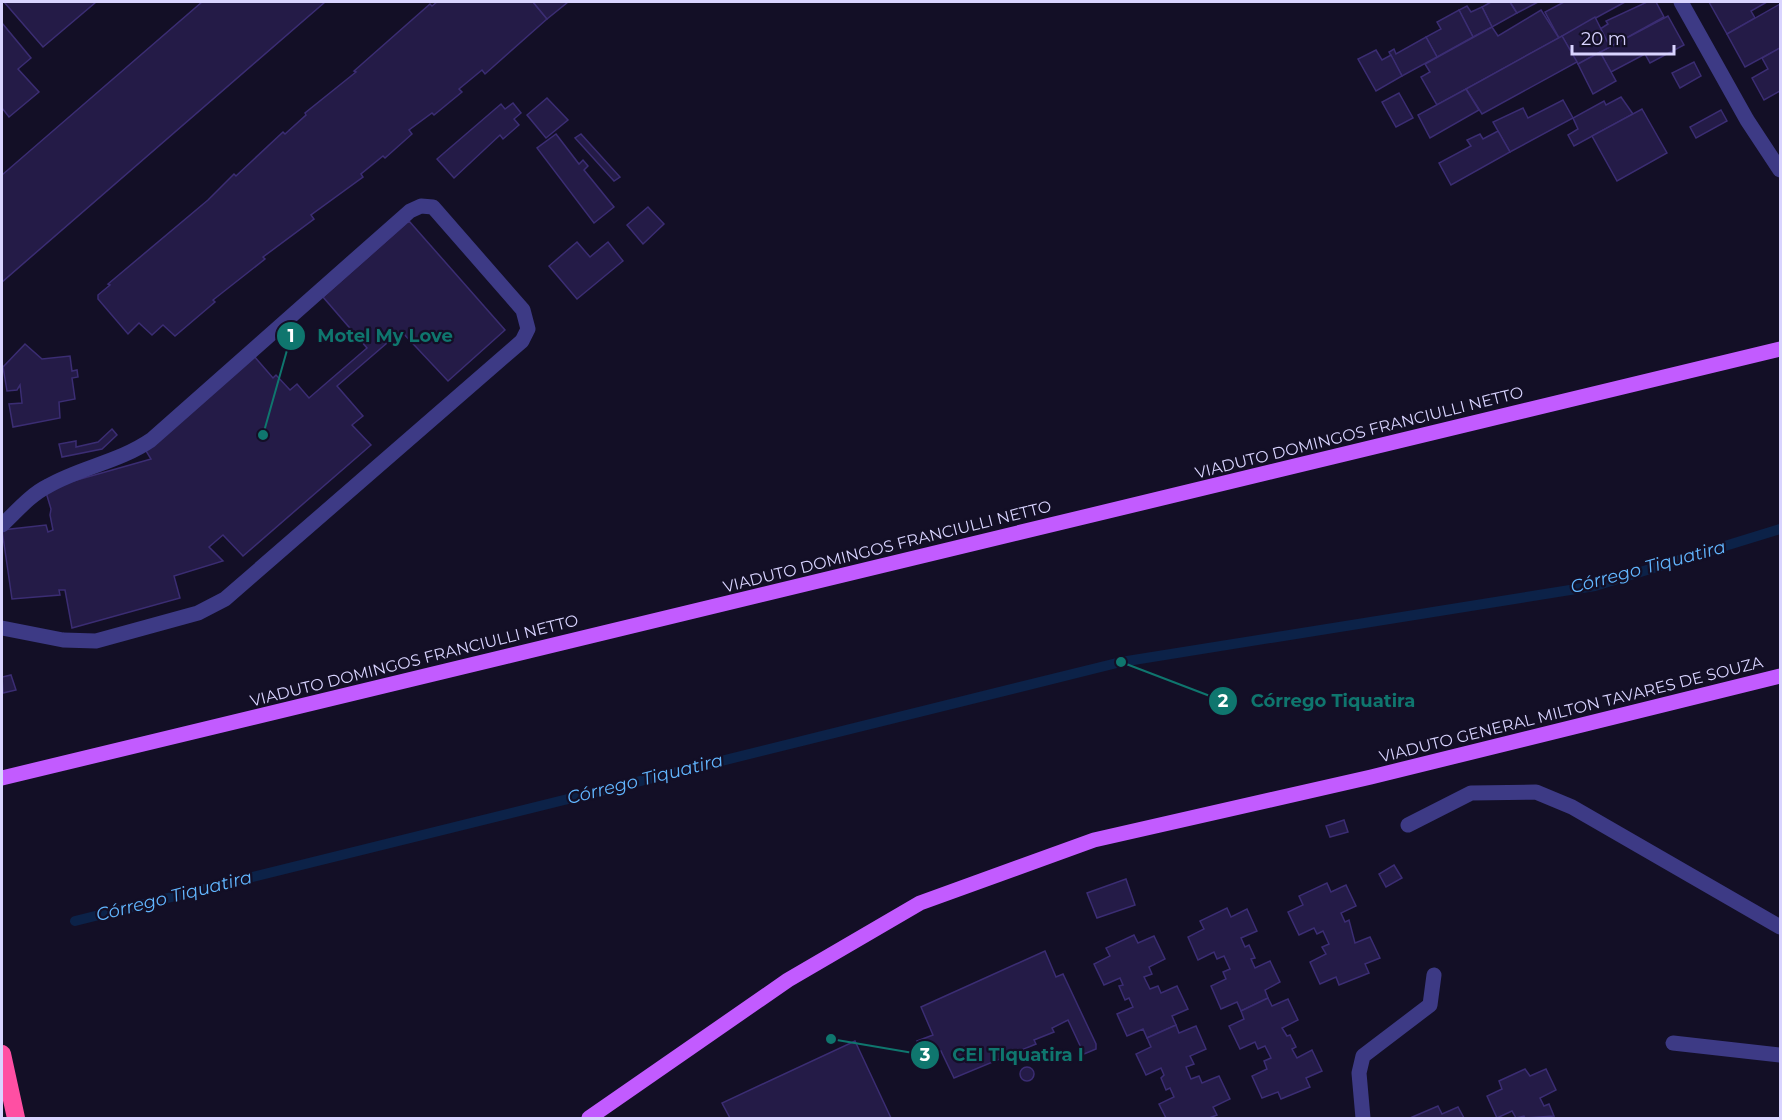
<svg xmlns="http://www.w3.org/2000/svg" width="1782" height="1120" font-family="Montserrat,sans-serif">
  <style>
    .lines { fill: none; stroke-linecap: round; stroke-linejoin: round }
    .stream { stroke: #0c2248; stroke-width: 10 }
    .building { fill: #241b47; stroke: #3b2d73; stroke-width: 1.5 }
    .minor { stroke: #3d3a85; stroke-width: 15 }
    .major { stroke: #c25bff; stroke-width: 15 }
    .highway { stroke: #ff4fa3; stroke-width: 18 }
    .labels { text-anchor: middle; stroke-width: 4.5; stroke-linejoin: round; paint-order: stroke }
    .street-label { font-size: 16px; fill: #d9d4ff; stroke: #130f26 }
    .water-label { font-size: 18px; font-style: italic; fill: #62b6ff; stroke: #130f26 }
    .leader { fill: none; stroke: #0f766e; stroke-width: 2 }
    .callout-dot { fill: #0f766e; stroke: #130f26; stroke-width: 2 }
    .mark-label { font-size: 18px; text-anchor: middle; font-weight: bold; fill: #fff }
    .callout-label { font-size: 18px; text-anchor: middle; font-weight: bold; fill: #0f766e; stroke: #130f26; stroke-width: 4.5; stroke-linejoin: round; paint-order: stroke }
  </style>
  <rect width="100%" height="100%" fill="#130f26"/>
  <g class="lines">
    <!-- stream -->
    <path class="stream" d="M 75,921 L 1121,662 L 1595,586 L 1780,529"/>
  </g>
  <!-- building -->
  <g class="building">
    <path d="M 4,2 L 96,2 L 43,47 Z"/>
    <path d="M 202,2 L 325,2 L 2,282 L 2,175 Z"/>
    <path d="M 437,2 L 533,2 L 547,19 L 485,74 L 482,70 L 459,89 L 462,92 L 434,115 L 432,113 L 409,130 L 412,134 L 385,158 L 383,156 L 361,174 L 363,177 L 311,215 L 314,219 L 263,257 L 265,259 L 213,300 L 215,302 L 175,336 L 163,325 L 152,335 L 139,323 L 128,334 L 98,299 L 98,295 L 110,285 L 108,284 L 208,200 L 234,174 L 236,176 L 283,132 L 285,134 L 306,115 L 305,113 L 356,72 L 354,71 L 430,4 L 432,6 Z"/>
    <path d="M 533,2 L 568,2 L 547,19 Z"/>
    <path d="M 1491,2 L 1510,2 L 1517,13 L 1492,27 L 1482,7 Z"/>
    <path d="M 1510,2 L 1538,2 L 1517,13 Z"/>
    <path d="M 1564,2 L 1625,2 L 1559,38 L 1545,12 Z"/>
    <path d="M 1647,2 L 1656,2 L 1664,17 L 1610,47 L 1600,29 L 1608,24 L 1606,21 Z"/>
    <path d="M 1709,2 L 1767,2 L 1751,11 L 1755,18 L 1727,34 Z"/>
    <path d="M 1780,4 L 1780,48 L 1745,67 L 1727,34 Z"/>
    <path d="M 1467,6 L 1471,12 L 1482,7 L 1492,27 L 1473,37 L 1459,10 Z"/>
    <path d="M 1459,10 L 1473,37 L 1437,57 L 1426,37 L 1441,29 L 1437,22 Z"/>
    <path d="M 1541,10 L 1559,38 L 1437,105 L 1421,77 L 1430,72 L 1425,64 L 1492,27 L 1498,36 Z"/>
    <path d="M 1668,16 L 1684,45 L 1650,63 L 1645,54 L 1611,72 L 1600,52 Z"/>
    <path d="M 1595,17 L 1610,47 L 1578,64 L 1562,36 Z"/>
    <path d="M 2,23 L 31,58 L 18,69 L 39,92 L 9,117 L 2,108 Z"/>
    <path d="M 1562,36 L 1577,62 L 1482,114 L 1466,89 Z"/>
    <path d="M 1426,37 L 1437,57 L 1402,76 L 1389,52 L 1394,49 L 1396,54 Z"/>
    <path d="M 1780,48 L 1780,91 L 1764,100 L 1752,78 L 1768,69 L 1762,58 Z"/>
    <path d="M 1376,50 L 1382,60 L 1391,55 L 1402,76 L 1376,91 L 1358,59 Z"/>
    <path d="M 1600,52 L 1616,81 L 1593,94 L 1578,64 Z"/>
    <path d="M 1694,62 L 1701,76 L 1680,88 L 1672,73 Z"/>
    <path d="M 1466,89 L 1479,110 L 1430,138 L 1418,115 Z"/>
    <path d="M 1399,93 L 1413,118 L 1396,127 L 1382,102 Z"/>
    <path d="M 1621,97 L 1633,114 L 1574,146 L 1568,135 L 1578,129 L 1573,118 L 1604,101 L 1606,105 Z"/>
    <path d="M 547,98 L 568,120 L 546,138 L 527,115 Z"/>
    <path d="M 1563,100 L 1573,118 L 1510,152 L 1493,122 L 1523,108 L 1528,118 Z"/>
    <path d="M 513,103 L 521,113 L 514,119 L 519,125 L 503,139 L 500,135 L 454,178 L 437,159 L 501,104 L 505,109 Z"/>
    <path d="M 1642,109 L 1667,153 L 1617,181 L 1592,136 Z"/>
    <path d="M 1721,110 L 1727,121 L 1696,138 L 1690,127 Z"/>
    <path d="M 1498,131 L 1510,152 L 1451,185 L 1439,163 L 1471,146 L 1467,140 L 1480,134 L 1483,139 Z"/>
    <path d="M 556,134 L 579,164 L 583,160 L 588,166 L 584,170 L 614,207 L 594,223 L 537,148 Z"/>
    <path d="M 581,134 L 620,177 L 614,181 L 575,138 Z"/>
    <path d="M 648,207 L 664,224 L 643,244 L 627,225 Z"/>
    <path d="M 409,221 L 505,330 L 448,381 L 401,331 L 337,386 L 363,416 L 352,425 L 371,445 L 243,556 L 223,535 L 209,547 L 223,561 L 174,576 L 180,598 L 72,628 L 65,590 L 59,590 L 60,595 L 12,599 L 2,530 L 46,525 L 48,532 L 53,530 L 50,515 L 51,509 L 45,489 L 151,459 L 146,451 L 254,356 L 273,378 L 276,375 L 290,390 L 297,384 L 309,398 L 367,348 L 323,297 Z"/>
    <path d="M 577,242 L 590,257 L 608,242 L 623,261 L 577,299 L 549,266 Z"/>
    <path d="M 25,344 L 42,359 L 70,356 L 72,371 L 77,370 L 78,377 L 72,378 L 75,399 L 59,402 L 60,418 L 13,427 L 9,404 L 22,403 L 20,385 L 17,390 L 7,391 L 3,367 Z"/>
    <path d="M 112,429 L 117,435 L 102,449 L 62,457 L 59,444 L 76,441 L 76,447 L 98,442 Z"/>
    <path d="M 11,675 L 16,690 L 3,693 L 2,677 Z"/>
    <path d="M 1344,820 L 1348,832 L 1330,837 L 1326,826 Z"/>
    <path d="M 1394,865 L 1402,878 L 1386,887 L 1379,874 Z"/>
    <path d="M 1126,879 L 1135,905 L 1097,918 L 1087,893 Z"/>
    <path d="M 1327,883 L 1331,892 L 1346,885 L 1356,906 L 1341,913 L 1345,922 L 1349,920 L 1355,943 L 1370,937 L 1380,958 L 1365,964 L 1369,973 L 1339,985 L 1336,977 L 1320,984 L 1310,962 L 1326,954 L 1322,947 L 1329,944 L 1323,931 L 1317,934 L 1314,928 L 1299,935 L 1288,912 L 1303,905 L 1299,896 Z"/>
    <path d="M 1227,908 L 1231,917 L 1247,909 L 1257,931 L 1241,938 L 1245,947 L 1249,945 L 1255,958 L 1251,959 L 1255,968 L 1270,961 L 1280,982 L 1265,990 L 1268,998 L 1241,1011 L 1237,1002 L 1221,1009 L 1211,986 L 1226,979 L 1223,972 L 1230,969 L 1224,956 L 1217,959 L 1214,952 L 1198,960 L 1188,937 L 1204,929 L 1200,921 Z"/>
    <path d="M 1134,935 L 1138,943 L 1154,936 L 1165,959 L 1149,967 L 1152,974 L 1144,977 L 1150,989 L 1158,986 L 1161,993 L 1177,986 L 1188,1009 L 1172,1016 L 1176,1025 L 1147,1038 L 1143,1029 L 1127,1036 L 1117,1014 L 1133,1007 L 1129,998 L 1125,1000 L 1119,986 L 1123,985 L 1120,978 L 1104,985 L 1094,964 L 1110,956 L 1106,948 Z"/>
    <path d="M 1045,951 L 1056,977 L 1063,974 L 1096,1044 L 1096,1049 L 1084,1054 L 1068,1020 L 1052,1028 L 1054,1032 L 1034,1040 L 1036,1044 L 954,1078 L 941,1051 L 923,1058 L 917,1041 L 933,1035 L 921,1007 Z"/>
    <path d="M 1268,998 L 1272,1006 L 1288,999 L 1298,1020 L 1282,1028 L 1287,1036 L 1290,1035 L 1296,1047 L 1292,1049 L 1297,1058 L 1312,1050 L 1322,1071 L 1306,1078 L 1310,1087 L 1281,1099 L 1278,1092 L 1262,1098 L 1252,1076 L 1267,1069 L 1264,1061 L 1271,1058 L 1265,1046 L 1258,1049 L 1255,1042 L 1240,1049 L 1229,1026 L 1244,1019 L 1241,1011 Z"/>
    <path d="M 1176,1025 L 1179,1033 L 1196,1026 L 1206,1049 L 1190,1056 L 1194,1064 L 1186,1067 L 1191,1079 L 1199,1076 L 1202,1083 L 1219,1076 L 1230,1099 L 1213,1107 L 1217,1115 L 1209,1118 L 1166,1118 L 1159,1104 L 1174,1097 L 1170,1088 L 1166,1090 L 1161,1078 L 1164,1075 L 1161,1068 L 1146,1075 L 1136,1054 L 1151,1047 L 1147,1038 Z"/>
    <path d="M 855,1041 L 891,1118 L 730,1118 L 722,1103 Z"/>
    <circle cx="1027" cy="1074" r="7"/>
    <path d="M 1525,1069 L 1530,1076 L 1546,1069 L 1556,1090 L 1540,1098 L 1544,1106 L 1549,1104 L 1554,1116 L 1525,1118 L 1524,1116 L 1516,1118 L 1512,1111 L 1497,1118 L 1487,1096 L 1502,1089 L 1499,1081 Z"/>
    <path d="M 1438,1106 L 1442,1114 L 1458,1107 L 1464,1118 L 1410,1118 Z"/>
  </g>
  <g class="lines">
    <!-- minor -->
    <g class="minor">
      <path d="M 1681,2 L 1747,120 L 1780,170"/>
      <path d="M 2,525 C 16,512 30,495 48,486 C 81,467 119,462 151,440 L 410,211 L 421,206 L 433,207 L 523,310 L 528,329 L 522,341 L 225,599 L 198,613 L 96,641 L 63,640 L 2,628"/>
      <path d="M 1408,825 L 1471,793 L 1536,792 L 1572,807 L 1780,927"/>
      <path d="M 1673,1043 L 1780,1055"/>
      <path d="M 1363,1118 L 1359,1073 L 1363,1056 L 1430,1005 L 1434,975"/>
    </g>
    <!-- major -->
    <g class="major">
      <path d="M 2,778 L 1780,349"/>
      <path d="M 589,1118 L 788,980 L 920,903 L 1094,840 L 1371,777 L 1780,676"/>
    </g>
    <!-- highway -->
    <path class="highway" d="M 2,1054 L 16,1118"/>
  </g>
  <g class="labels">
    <!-- street labels -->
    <g class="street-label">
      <text transform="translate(1359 432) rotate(-14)" y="6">VIADUTO DOMINGOS FRANCIULLI NETTO</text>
      <text transform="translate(887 546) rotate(-14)" y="6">VIADUTO DOMINGOS FRANCIULLI NETTO</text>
      <text transform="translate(414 660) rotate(-14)" y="6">VIADUTO DOMINGOS FRANCIULLI NETTO</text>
      <text transform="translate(1571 709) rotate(-14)" y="6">VIADUTO GENERAL MILTON TAVARES DE SOUZA</text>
    </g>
    <!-- water labels -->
    <g class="water-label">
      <text transform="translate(1648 567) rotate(-15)" y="6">Córrego Tiquatira</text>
      <text transform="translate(645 779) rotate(-14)" y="6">Córrego Tiquatira</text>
      <text transform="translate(174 896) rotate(-14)" y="6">Córrego Tiquatira</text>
    </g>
  </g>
  <!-- callouts -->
  <path class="leader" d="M263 435L291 336M1121 662L1223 701M831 1039L925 1055"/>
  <g class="callout-dot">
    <circle cx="263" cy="435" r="6"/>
    <circle cx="1121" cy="662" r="6"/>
    <circle cx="831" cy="1039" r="6"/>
    <circle cx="291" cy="336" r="15"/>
    <circle cx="1223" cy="701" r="15"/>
    <circle cx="925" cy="1055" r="15"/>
  </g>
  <g class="mark-label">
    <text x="291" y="342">1</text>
    <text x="1223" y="707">2</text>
    <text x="925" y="1061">3</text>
  </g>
  <g class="callout-label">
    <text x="385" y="342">Motel My Love</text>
    <text x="1333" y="707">Córrego Tiquatira</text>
    <text x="1018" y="1061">CEI TIquatira I</text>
  </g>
  <!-- border -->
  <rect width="1782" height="1120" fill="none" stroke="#d9d4ff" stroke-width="6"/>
  <!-- scale -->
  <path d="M1572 45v9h102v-9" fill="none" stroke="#d9d4ff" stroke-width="3"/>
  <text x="1581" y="45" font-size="18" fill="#d9d4ff" stroke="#130f26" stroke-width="4.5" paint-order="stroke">20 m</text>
</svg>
